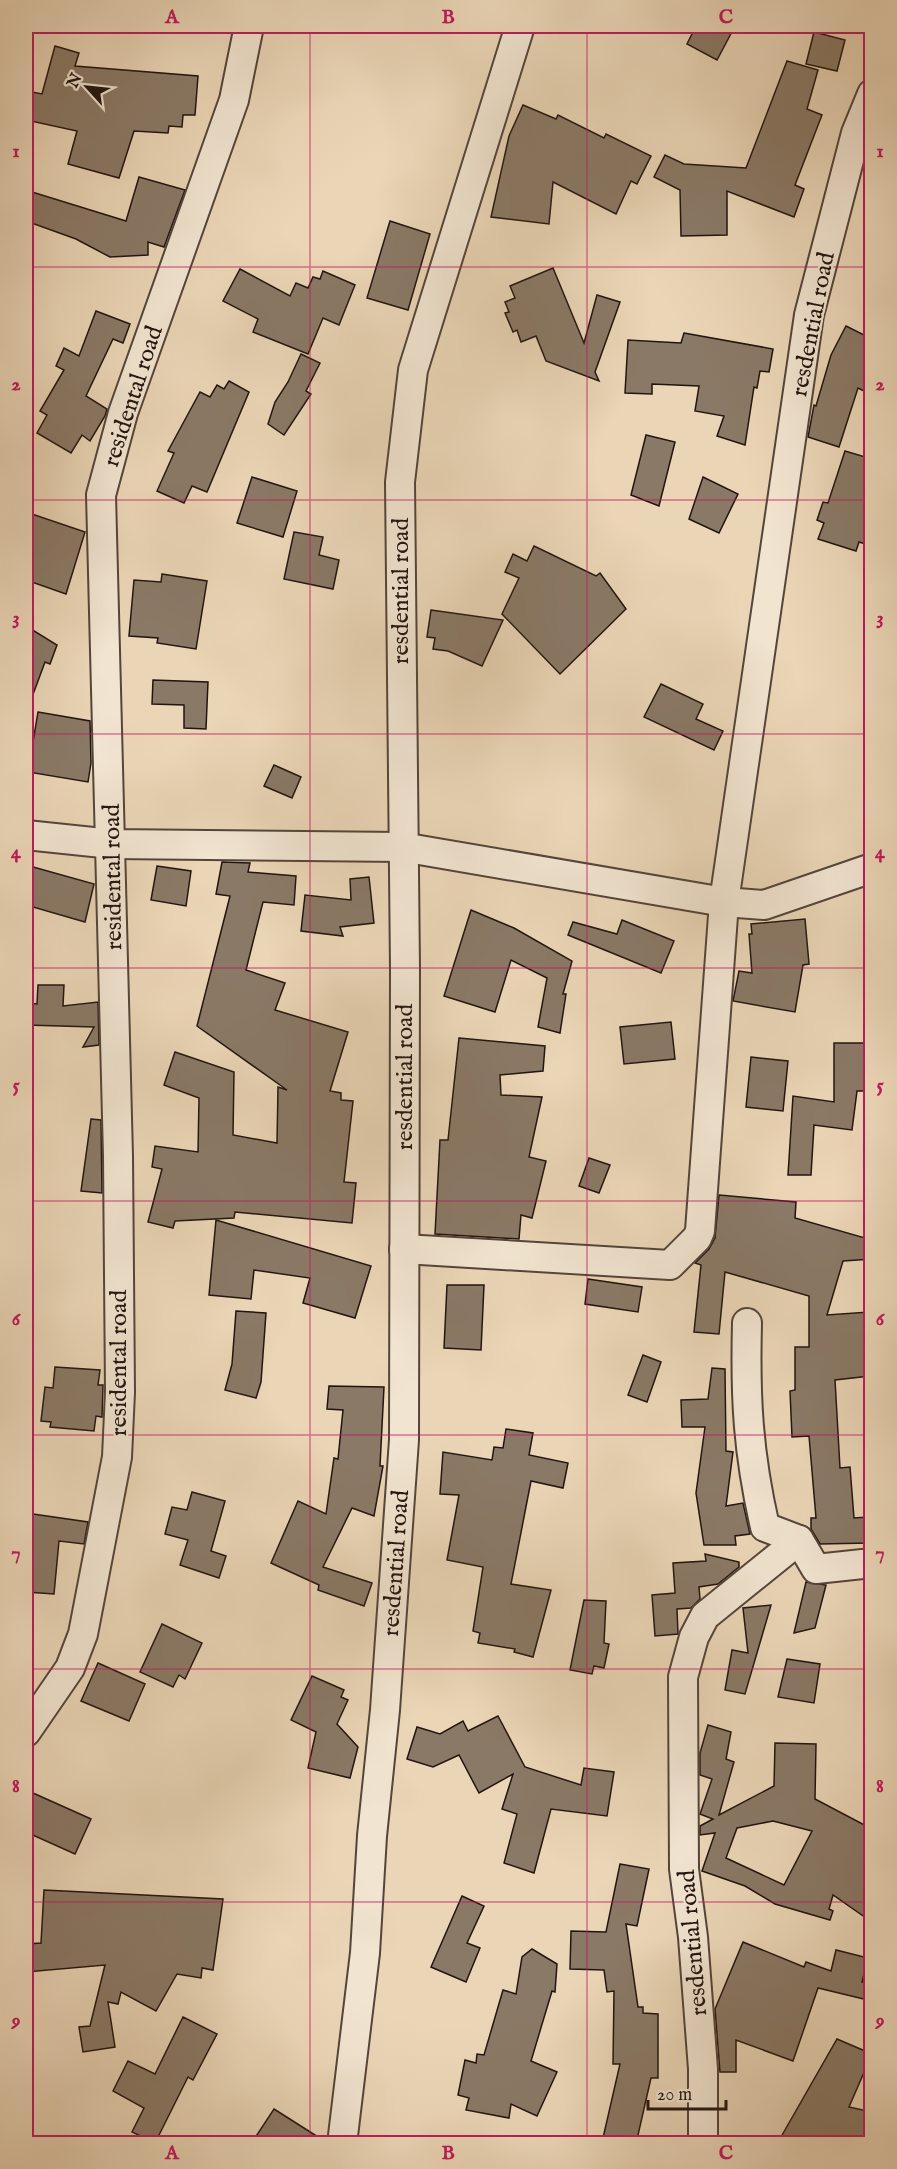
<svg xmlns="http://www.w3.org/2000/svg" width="897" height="2169" font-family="'IM FELL English',serif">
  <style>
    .building { fill: #8a7966; stroke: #221510; stroke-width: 1.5; fill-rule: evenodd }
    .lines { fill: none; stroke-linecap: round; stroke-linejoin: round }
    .street-casing { stroke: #54453a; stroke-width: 32 }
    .street { stroke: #f1e4d0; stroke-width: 28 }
    .grid { fill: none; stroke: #c2185b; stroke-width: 1.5; stroke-opacity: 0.55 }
    .labels { text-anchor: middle; stroke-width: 4.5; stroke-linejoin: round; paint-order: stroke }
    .street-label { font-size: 24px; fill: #221510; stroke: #f1e4d0 }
    .neatline { fill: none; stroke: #c2185b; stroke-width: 2 }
    .grid-label { font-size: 20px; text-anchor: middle; font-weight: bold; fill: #c2185b }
  </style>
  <rect width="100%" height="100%" fill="#ead5b6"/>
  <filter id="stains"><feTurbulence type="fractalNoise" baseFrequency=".00333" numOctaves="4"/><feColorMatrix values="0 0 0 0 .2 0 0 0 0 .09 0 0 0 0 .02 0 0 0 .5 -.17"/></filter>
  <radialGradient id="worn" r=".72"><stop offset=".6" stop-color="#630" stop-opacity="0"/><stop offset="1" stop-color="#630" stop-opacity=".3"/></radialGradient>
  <!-- building -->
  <g class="building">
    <path d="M 696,26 L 735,26 L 717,60 L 687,44 Z"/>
    <path d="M 814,32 L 845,40 L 837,71 L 806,64 Z"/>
    <path d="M 55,46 L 79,53 L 75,66 L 198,76 L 195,115 L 183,115 L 182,127 L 169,126 L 168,133 L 134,131 L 119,178 L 68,164 L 77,131 L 26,120 L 26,91 L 42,94 Z"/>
    <path d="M 787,61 L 818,70 L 807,109 L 822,115 L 795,185 L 804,189 L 794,217 L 727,191 L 727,235 L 681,236 L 680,190 L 654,177 L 665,155 L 684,164 L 746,168 Z"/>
    <path d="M 523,105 L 556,119 L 558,115 L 604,138 L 606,134 L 651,156 L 637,184 L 631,181 L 616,214 L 553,182 L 549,224 L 491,217 L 509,136 Z"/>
    <path d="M 139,177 L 185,190 L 164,247 L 148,242 L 148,255 L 110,257 L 76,239 L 26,221 L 26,211 L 32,192 L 126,221 Z"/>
    <path d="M 390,221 L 430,234 L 408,310 L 367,298 Z"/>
    <path d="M 553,268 L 584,343 L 597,295 L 620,302 L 595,372 L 599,381 L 546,361 L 536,336 L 521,342 L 517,330 L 513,332 L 505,313 L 509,312 L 505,302 L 515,298 L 510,286 Z"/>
    <path d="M 240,269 L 290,296 L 296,283 L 308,288 L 313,277 L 320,279 L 323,271 L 355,285 L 339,325 L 323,318 L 308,354 L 253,332 L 258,319 L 223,301 Z"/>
    <path d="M 96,311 L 130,324 L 123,343 L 113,339 L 86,396 L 107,409 L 105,416 L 90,441 L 82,435 L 71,453 L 37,433 L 47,415 L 40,411 L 64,370 L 56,366 L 64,348 L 79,356 Z"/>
    <path d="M 846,326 L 872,339 L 872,378 L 864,391 L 858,388 L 839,447 L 808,437 L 814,405 L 816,406 L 831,355 Z"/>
    <path d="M 684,333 L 773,349 L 769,372 L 760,371 L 757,388 L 754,387 L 745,445 L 717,436 L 724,416 L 695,411 L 699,386 L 652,384 L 652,394 L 625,393 L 628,340 L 681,343 Z"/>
    <path d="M 301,354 L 320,363 L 306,391 L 311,394 L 284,435 L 268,424 L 275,402 L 288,382 Z"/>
    <path d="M 229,381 L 249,392 L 207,492 L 192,486 L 184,503 L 157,491 L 174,453 L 168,451 L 200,392 L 210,397 L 217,385 L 224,389 Z"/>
    <path d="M 646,435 L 675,442 L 659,506 L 631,495 Z"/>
    <path d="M 845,451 L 872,459 L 872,546 L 859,542 L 856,551 L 818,539 L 824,523 L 817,520 L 823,502 L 828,503 Z"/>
    <path d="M 252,477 L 297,491 L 283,537 L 237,523 Z"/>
    <path d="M 703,477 L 738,494 L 719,533 L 689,519 Z"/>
    <path d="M 26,512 L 85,532 L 66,594 L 26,580 Z"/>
    <path d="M 294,532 L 323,537 L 319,555 L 339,560 L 333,589 L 284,579 Z"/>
    <path d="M 534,546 L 596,576 L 600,573 L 626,609 L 560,674 L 502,614 L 519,578 L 505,572 L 513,554 L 527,561 Z"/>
    <path d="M 162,574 L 207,581 L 196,649 L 157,643 L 158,638 L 129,636 L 134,580 L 161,582 Z"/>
    <path d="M 431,610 L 503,620 L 482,666 L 448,651 L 433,649 L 435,638 L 427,637 Z"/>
    <path d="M 26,626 L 57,645 L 50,664 L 45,662 L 28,708 L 26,708 Z"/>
    <path d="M 153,680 L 208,682 L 206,729 L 184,728 L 184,705 L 152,704 Z"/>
    <path d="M 661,684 L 703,704 L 696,719 L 723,731 L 714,750 L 644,717 Z"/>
    <path d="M 38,712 L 90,721 L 91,763 L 88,782 L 28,772 Z"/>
    <path d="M 274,765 L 301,777 L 292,798 L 264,786 Z"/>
    <path d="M 222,862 L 250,863 L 248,872 L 296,876 L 294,905 L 263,902 L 246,970 L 285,983 L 275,1010 L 348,1032 L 330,1091 L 341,1093 L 341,1100 L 353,1101 L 344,1182 L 356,1183 L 352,1223 L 235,1212 L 234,1218 L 175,1221 L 173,1228 L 148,1222 L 162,1169 L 152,1167 L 155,1146 L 198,1152 L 199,1098 L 164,1085 L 175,1052 L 234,1072 L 233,1135 L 277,1143 L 278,1087 L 287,1090 L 197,1026 L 230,896 L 216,894 Z"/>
    <path d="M 26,865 L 94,884 L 85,922 L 26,905 Z"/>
    <path d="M 157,866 L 191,871 L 186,906 L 151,900 Z"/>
    <path d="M 369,877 L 374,923 L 340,927 L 343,936 L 301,931 L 305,895 L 351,900 L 350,879 Z"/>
    <path d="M 471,910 L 514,928 L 572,961 L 563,994 L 566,994 L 560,1033 L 538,1027 L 547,978 L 511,960 L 495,1012 L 444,996 Z"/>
    <path d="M 805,919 L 809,964 L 803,965 L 795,1012 L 733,1001 L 739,971 L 752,973 L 749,934 L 752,934 L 751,924 Z"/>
    <path d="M 622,920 L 674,941 L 661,973 L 568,935 L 573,922 L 617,934 Z"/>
    <path d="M 38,985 L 64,985 L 63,1006 L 98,1002 L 99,1045 L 83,1047 L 94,1027 L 26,1025 L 26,1003 L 37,1004 Z"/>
    <path d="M 671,1022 L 675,1059 L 624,1064 L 620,1027 Z"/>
    <path d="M 459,1038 L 545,1046 L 543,1071 L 500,1075 L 501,1095 L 542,1097 L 529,1157 L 546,1161 L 532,1218 L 521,1215 L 519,1239 L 435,1234 L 440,1140 L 448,1140 Z"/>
    <path d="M 834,1043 L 870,1043 L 870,1091 L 857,1091 L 852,1130 L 814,1125 L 811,1175 L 788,1175 L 793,1096 L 834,1102 Z"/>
    <path d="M 751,1057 L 788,1061 L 783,1111 L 746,1107 Z"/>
    <path d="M 91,1119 L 101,1120 L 102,1193 L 81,1191 Z"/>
    <path d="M 589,1158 L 610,1165 L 599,1193 L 579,1186 Z"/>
    <path d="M 719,1195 L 796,1202 L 795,1218 L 872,1240 L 872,1259 L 843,1261 L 827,1315 L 869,1312 L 870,1376 L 835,1380 L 840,1468 L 850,1467 L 854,1518 L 868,1517 L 869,1543 L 820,1544 L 811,1529 L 811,1518 L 816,1518 L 809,1436 L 792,1437 L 790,1391 L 795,1390 L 795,1347 L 809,1347 L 809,1296 L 725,1272 L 719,1334 L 694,1332 L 701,1265 L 695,1263 L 709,1249 L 715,1238 Z"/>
    <path d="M 216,1220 L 371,1266 L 355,1318 L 303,1303 L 310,1278 L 254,1270 L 251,1299 L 209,1295 Z"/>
    <path d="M 588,1279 L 642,1287 L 638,1312 L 585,1304 Z"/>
    <path d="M 447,1285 L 484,1285 L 481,1350 L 444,1348 Z"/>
    <path d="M 236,1311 L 266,1313 L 261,1382 L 256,1398 L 225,1390 L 232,1364 Z"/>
    <path d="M 643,1355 L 661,1362 L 647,1402 L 628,1395 Z"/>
    <path d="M 55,1367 L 100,1370 L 98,1385 L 103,1385 L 102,1417 L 96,1416 L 94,1431 L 50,1427 L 51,1422 L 41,1421 L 45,1387 L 53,1388 Z"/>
    <path d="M 712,1368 L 725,1369 L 726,1451 L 733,1452 L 726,1506 L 743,1503 L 750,1534 L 735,1536 L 736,1545 L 704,1545 L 696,1493 L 705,1427 L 682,1427 L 681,1400 L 708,1399 Z"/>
    <path d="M 329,1386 L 384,1387 L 380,1466 L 383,1466 L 374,1516 L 352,1508 L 323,1567 L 372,1583 L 364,1606 L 318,1590 L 319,1585 L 271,1563 L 298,1501 L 326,1514 L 334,1458 L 338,1459 L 343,1410 L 327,1409 Z"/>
    <path d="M 506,1429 L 533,1433 L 529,1455 L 568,1463 L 563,1488 L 531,1481 L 511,1584 L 551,1590 L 533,1657 L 514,1652 L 515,1649 L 478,1643 L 480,1633 L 473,1631 L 483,1567 L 447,1560 L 459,1495 L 440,1494 L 443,1452 L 492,1460 L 494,1447 L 503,1448 Z"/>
    <path d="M 192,1492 L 225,1501 L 211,1551 L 226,1556 L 219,1578 L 180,1565 L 188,1540 L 165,1534 L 172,1507 L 187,1510 Z"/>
    <path d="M 26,1513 L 88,1522 L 84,1544 L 59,1541 L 54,1594 L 26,1592 Z"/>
    <path d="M 705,1554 L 739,1562 L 739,1567 L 718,1584 L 699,1587 L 700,1599 L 691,1608 L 677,1609 L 678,1634 L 655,1636 L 652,1595 L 675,1593 L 673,1563 L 706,1561 Z"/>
    <path d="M 806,1582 L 826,1585 L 815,1628 L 794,1633 Z"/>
    <path d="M 584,1600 L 606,1601 L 604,1643 L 609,1644 L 604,1668 L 594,1666 L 592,1674 L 570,1670 Z"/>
    <path d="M 771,1605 L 745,1694 L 725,1690 L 732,1650 L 748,1653 L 743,1608 Z"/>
    <path d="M 162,1624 L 202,1643 L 185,1679 L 179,1675 L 173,1687 L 140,1672 Z"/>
    <path d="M 787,1659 L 820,1664 L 814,1703 L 778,1697 Z"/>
    <path d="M 98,1663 L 145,1684 L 129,1721 L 81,1701 Z"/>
    <path d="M 312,1676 L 344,1690 L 341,1697 L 348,1700 L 337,1724 L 358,1747 L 350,1778 L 308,1768 L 316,1732 L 291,1720 Z"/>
    <path d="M 498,1716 L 525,1767 L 581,1785 L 584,1768 L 614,1772 L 607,1816 L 551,1809 L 534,1873 L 504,1863 L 517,1814 L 502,1809 L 513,1774 L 479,1793 L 459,1755 L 433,1767 L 407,1759 L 417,1727 L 440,1734 L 463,1721 L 468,1731 Z"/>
    <path d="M 708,1725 L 731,1732 L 726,1759 L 734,1762 L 719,1815 L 774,1786 L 775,1743 L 816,1744 L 815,1799 L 872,1829 L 872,1922 L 833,1895 L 829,1909 L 833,1911 L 830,1920 L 775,1904 L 745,1886 L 702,1871 L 715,1833 L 700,1835 L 700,1826 L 713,1819 L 700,1814 L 712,1779 L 700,1775 L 700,1753 ZM 773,1821 L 812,1831 L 784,1885 L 726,1858 L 737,1828 Z"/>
    <path d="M 33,1793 L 91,1819 L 75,1854 L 26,1832 L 26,1810 Z"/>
    <path d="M 620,1864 L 649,1869 L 637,1926 L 626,1924 L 638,2007 L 643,2007 L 643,2013 L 658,2014 L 658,2078 L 651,2078 L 636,2144 L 603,2138 L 620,2064 L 613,2064 L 614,1991 L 607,1992 L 604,1970 L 570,1969 L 571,1931 L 606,1932 Z"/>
    <path d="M 44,1890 L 223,1899 L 213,1970 L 202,1968 L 201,1978 L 177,1974 L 156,2011 L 121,1992 L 118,2004 L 108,2002 L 115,2047 L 83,2052 L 79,2027 L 90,2026 L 105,1965 L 26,1972 L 26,1944 L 41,1943 Z"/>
    <path d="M 462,1896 L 484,1906 L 467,1943 L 480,1948 L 466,1982 L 431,1967 Z"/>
    <path d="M 743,1942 L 804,1967 L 806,1962 L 831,1971 L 836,1950 L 868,1958 L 862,1982 L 872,1985 L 872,2001 L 818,1988 L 793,2061 L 736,2040 L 736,2072 L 720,2072 L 715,2009 Z"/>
    <path d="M 532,1949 L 557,1964 L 555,1992 L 552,1991 L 531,2061 L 557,2072 L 537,2116 L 511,2104 L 509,2118 L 466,2110 L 469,2098 L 458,2095 L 465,2060 L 476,2063 L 477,2054 L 484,2055 L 503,1990 L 516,1994 L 522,1957 Z"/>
    <path d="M 183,2017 L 217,2034 L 193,2080 L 188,2077 L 155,2143 L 132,2132 L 144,2108 L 113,2091 L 128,2061 L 155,2074 Z"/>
    <path d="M 837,2039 L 872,2054 L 849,2107 L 872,2112 L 872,2144 L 777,2144 Z"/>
    <path d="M 274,2109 L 326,2142 L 326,2144 L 251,2144 Z"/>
  </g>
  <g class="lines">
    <!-- street casing -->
    <g class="street-casing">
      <g id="street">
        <path d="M 26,835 L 112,844 L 402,847 L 724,902 L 764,905 L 872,868"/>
        <path d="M 404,1249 L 670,1265 L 697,1238 L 700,1231 L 724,902 L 809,315 L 856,133 L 872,94"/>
        <path d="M 747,1323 C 745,1398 748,1453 765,1527 L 799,1540 L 816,1569 L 872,1563"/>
        <path d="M 26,1732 L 70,1668 L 83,1634 L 117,1457 L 120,1392 L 118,1156 L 101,495 L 123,413 L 234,100 L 249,26"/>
        <path d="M 342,2144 L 365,1953 L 372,1836 L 385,1710 L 404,1440 L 405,969 L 400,482 L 413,370 L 520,26"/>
        <path d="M 703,2144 L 703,2069 L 693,1937 L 684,1869 L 683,1677 L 694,1637 L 705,1616 L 799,1540"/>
      </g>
    </g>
    <!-- street -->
    <use href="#street" class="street"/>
  </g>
  <!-- grid -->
  <path class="grid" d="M 310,26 L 310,2144M 587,26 L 587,2144M 26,267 L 872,267M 26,500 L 872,500M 26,734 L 872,734M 26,968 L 872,968M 26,1201 L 872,1201M 26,1435 L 872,1435M 26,1669 L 872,1669M 26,1902 L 872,1902"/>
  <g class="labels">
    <!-- street labels -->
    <g class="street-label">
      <text transform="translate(812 324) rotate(-79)" y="8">resdential road</text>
      <text transform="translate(132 396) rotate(-72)" y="8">residental road</text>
      <text transform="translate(400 591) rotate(-90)" y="8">resdential road</text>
      <text transform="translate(112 877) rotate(-91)" y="8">residental road</text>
      <text transform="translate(404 1077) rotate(-90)" y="8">resdential road</text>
      <text transform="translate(118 1363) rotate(-90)" y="8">residental road</text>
      <text transform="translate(395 1563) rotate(-86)" y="8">resdential road</text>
      <text transform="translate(692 1943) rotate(-95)" y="8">resdential road</text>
    </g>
  </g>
  <!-- margin -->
  <rect width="897" height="2169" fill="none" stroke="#ead5b6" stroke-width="66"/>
  <!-- north arrow -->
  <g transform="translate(87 87) rotate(297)" stroke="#f1e4d0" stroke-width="4.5" paint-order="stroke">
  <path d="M0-4.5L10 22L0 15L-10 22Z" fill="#221510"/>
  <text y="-9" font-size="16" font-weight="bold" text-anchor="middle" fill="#221510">N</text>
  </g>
  <!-- scale -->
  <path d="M648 2100v9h78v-9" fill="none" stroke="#221510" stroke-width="3"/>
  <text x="657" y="2100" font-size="18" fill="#221510" stroke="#f1e4d0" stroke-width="4.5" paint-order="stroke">20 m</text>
  <rect x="33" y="33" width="831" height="2103" class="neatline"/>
  <g class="grid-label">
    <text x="172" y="23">A</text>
    <text x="448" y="23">B</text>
    <text x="726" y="23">C</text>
    <text x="16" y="157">1</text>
    <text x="880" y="157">1</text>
    <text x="16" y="390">2</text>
    <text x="880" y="390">2</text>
    <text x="16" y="624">3</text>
    <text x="880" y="624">3</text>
    <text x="16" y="858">4</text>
    <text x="880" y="858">4</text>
    <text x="16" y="1091">5</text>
    <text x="880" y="1091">5</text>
    <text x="16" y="1325">6</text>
    <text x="880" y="1325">6</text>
    <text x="16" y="1559">7</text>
    <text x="880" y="1559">7</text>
    <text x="16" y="1792">8</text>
    <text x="880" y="1792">8</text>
    <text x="16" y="2026">9</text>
    <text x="880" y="2026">9</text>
    <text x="172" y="2159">A</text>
    <text x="448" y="2159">B</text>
    <text x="726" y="2159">C</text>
  </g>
  <rect width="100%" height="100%" filter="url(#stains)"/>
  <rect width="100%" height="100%" fill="url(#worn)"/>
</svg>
